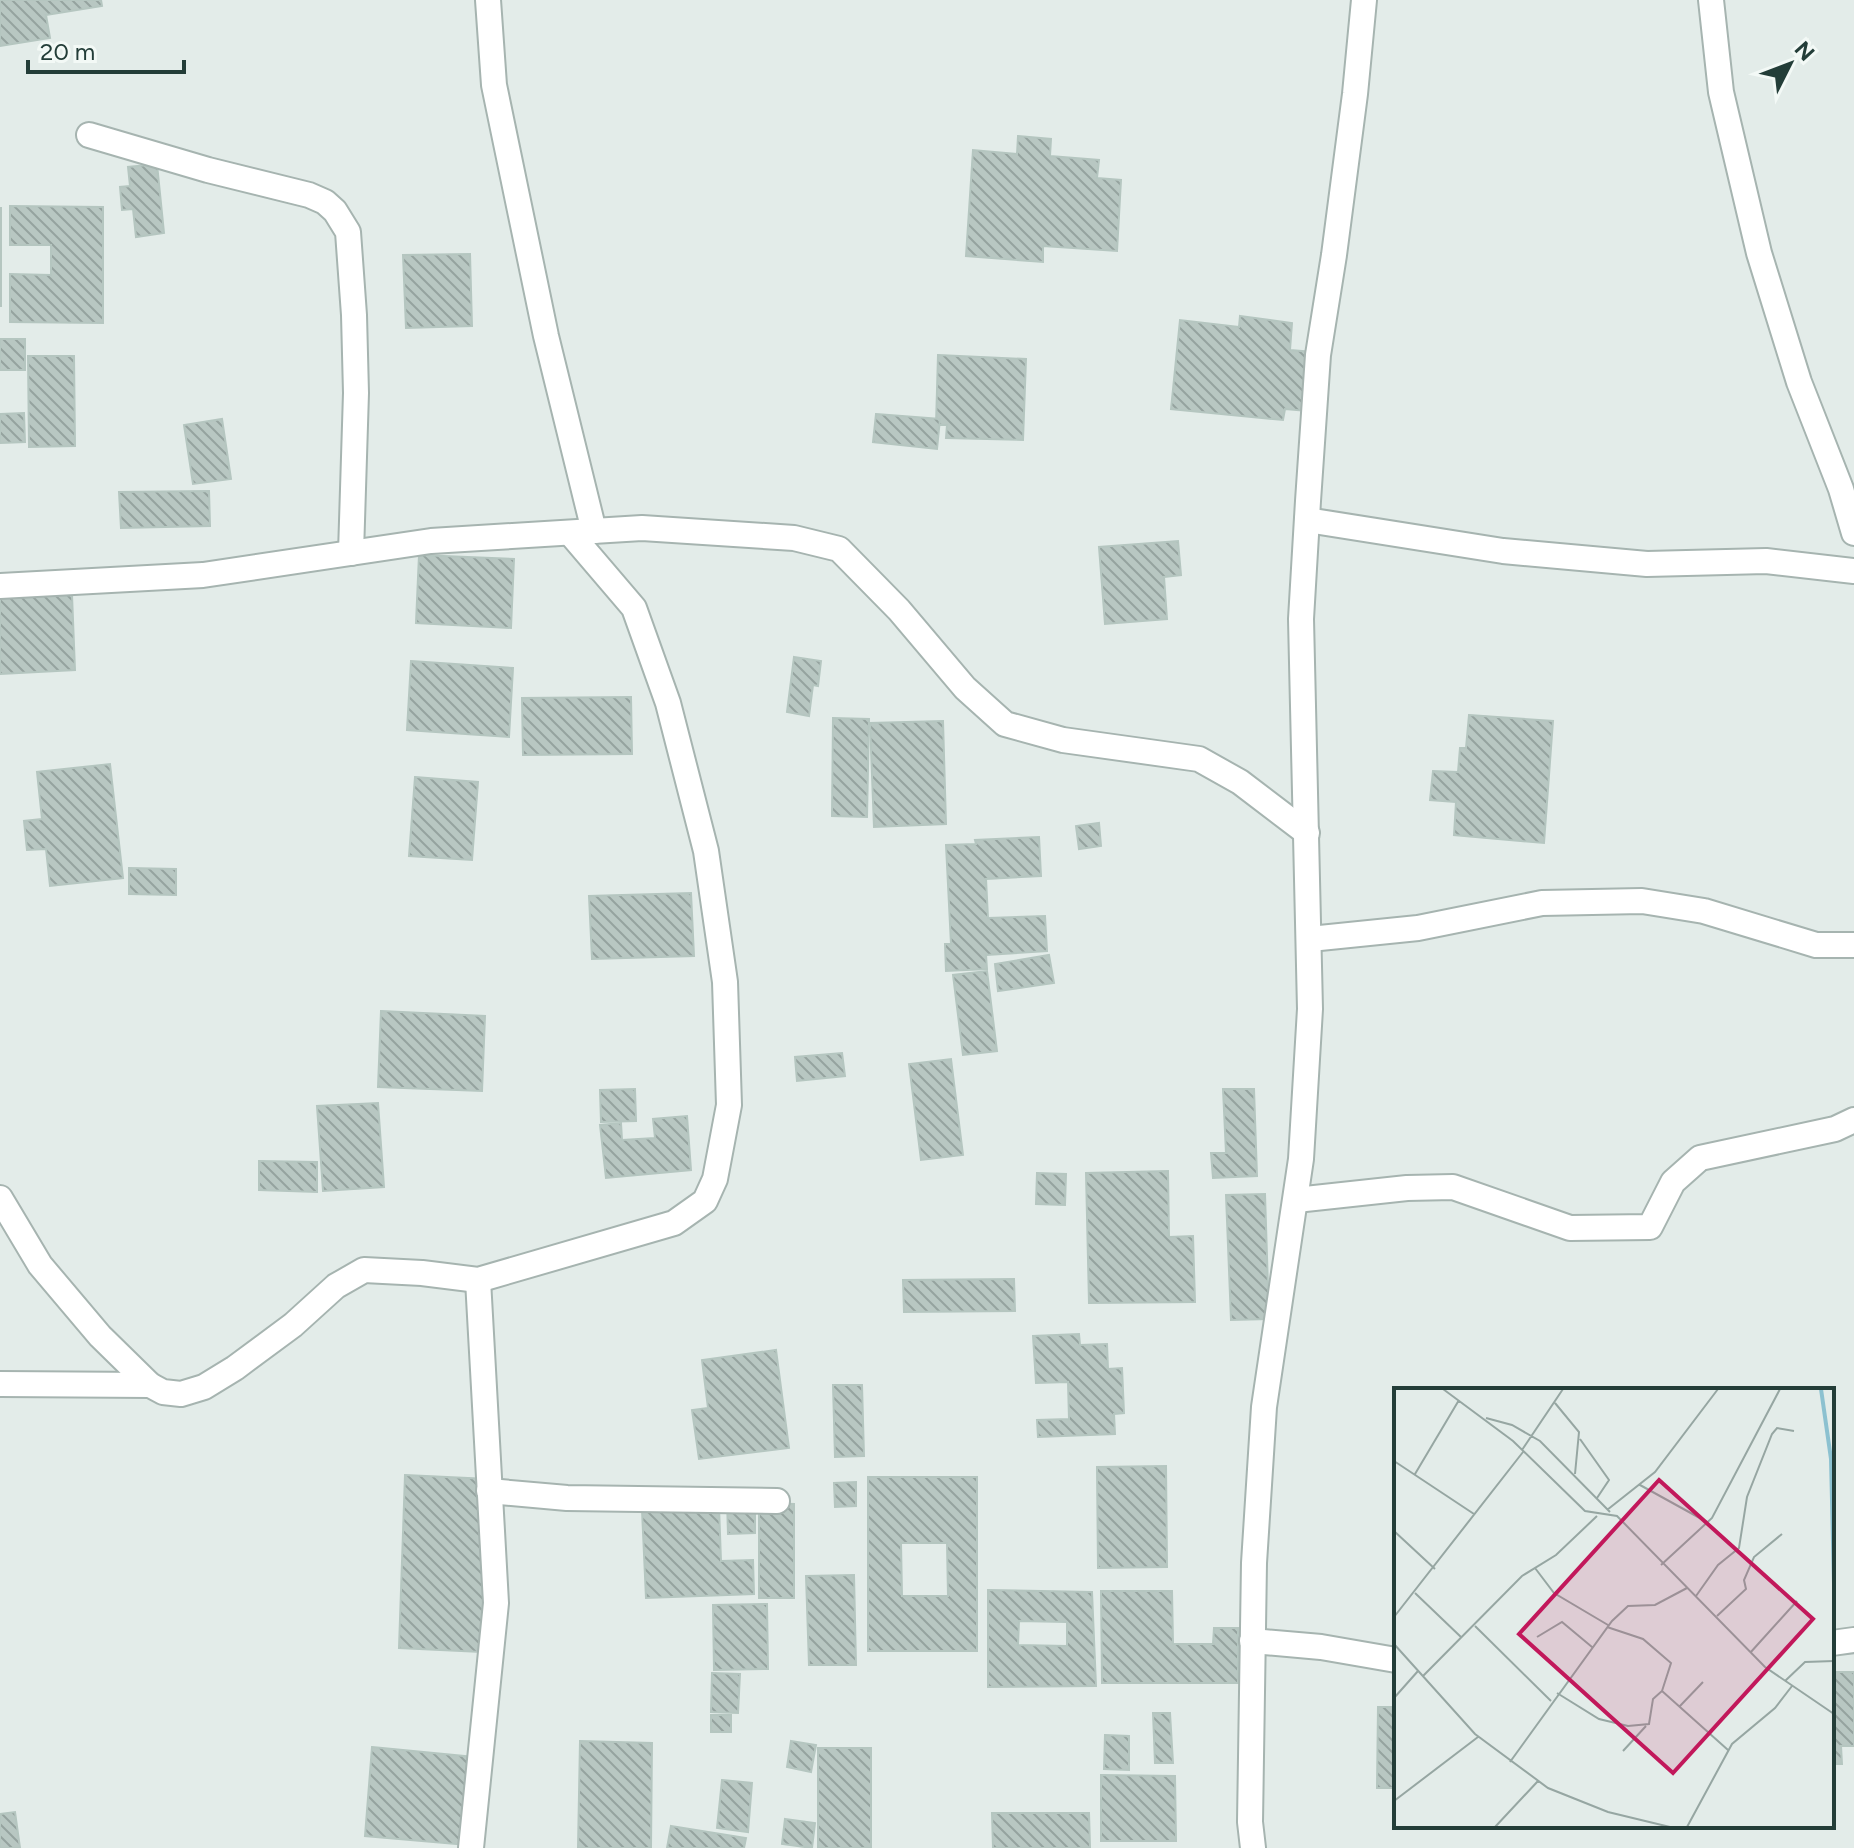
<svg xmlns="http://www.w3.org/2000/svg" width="1854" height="1848" font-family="Figtree,sans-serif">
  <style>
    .building { fill: url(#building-back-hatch); stroke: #b5c6c0; stroke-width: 2; fill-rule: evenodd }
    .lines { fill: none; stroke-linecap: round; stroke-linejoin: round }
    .minor-casing { stroke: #a6b4b0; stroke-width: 28 }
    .minor { stroke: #fff; stroke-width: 24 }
    .inset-river { fill: none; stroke: #8cc1d0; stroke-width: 4 }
    .inset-road { fill: none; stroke: #96a6a2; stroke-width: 2 }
    .view { fill: #c2185b; fill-opacity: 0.15; stroke: #c2185b; stroke-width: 4 }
    .inset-edge { fill: none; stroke: #233d38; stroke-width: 4 }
  </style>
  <defs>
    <pattern id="building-back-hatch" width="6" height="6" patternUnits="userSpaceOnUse" patternTransform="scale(2)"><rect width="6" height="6" fill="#b8c7c2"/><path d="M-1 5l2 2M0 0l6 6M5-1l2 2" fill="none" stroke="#95a39f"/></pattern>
  </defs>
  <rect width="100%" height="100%" fill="#e3ece9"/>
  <!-- building -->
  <g class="building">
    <path d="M 0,0 L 101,0 L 102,6 L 46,15 L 50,38 L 0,46 Z"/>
    <path d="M 1018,136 L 1051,139 L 1050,156 L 1099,160 L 1097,178 L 1121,180 L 1117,251 L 1043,246 L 1043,262 L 966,256 L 973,150 L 1017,154 Z"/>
    <path d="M 157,164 L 164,233 L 136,237 L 133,209 L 122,210 L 120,187 L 130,186 L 128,167 Z"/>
    <path d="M 10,206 L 103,207 L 103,323 L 10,322 L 10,274 L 51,275 L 51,245 L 10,245 Z"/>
    <rect x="0" y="208" width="1" height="98"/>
    <path d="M 470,254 L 472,326 L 406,328 L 403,255 Z"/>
    <path d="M 1240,316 L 1292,323 L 1290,350 L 1313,352 L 1307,411 L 1285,409 L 1283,420 L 1171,409 L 1180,320 L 1239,327 Z"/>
    <rect x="0" y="339" width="25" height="31"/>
    <path d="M 938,355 L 1026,359 L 1023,440 L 946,438 L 947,425 L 936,425 Z"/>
    <path d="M 28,356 L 74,356 L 75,446 L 29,447 Z"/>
    <path d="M 24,413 L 25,442 L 0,443 L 0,414 Z"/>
    <path d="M 876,414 L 940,419 L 937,449 L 873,442 Z"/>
    <path d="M 222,419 L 231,479 L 193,484 L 184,425 Z"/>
    <path d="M 209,491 L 210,526 L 121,528 L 119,492 Z"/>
    <path d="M 1178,541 L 1181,575 L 1164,577 L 1167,619 L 1105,624 L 1099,547 Z"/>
    <path d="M 419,555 L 514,559 L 511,628 L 416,623 Z"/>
    <path d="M 72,595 L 75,670 L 0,674 L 0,598 Z"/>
    <path d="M 794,657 L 821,661 L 818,686 L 813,685 L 809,716 L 787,712 Z"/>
    <path d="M 411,661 L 513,668 L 509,737 L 407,730 Z"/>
    <path d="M 631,697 L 632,754 L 523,755 L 522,698 Z"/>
    <path d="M 1469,715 L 1553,721 L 1544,843 L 1454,835 L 1456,802 L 1430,800 L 1433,771 L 1458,772 L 1460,748 L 1466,748 Z"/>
    <path d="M 833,718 L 869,719 L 867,817 L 832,816 Z"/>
    <path d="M 943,721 L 946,824 L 874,827 L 870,723 Z"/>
    <path d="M 110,764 L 123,878 L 50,886 L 46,849 L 27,850 L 24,821 L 42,819 L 37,772 Z"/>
    <path d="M 415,777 L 478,782 L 472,860 L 409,856 Z"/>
    <path d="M 1099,823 L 1101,846 L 1079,849 L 1076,826 Z"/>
    <path d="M 1039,837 L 1041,876 L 986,879 L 988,918 L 1045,916 L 1047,951 L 986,955 L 987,969 L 946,971 L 945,944 L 951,944 L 946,845 L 976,844 L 975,840 Z"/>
    <path d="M 129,868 L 176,869 L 176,895 L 129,894 Z"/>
    <path d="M 691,893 L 694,956 L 592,959 L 589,896 Z"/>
    <path d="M 1049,955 L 1054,983 L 998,991 L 995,964 Z"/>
    <path d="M 987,971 L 997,1051 L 963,1055 L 953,975 Z"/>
    <path d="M 381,1011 L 485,1016 L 482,1091 L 378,1087 Z"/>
    <path d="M 842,1053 L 845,1076 L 797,1081 L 795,1057 Z"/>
    <path d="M 951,1059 L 963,1155 L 921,1160 L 909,1064 Z"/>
    <path d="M 635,1089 L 636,1121 L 601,1122 L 600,1090 Z"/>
    <path d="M 1223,1089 L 1254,1089 L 1257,1176 L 1213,1178 L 1211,1153 L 1226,1153 Z"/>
    <path d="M 378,1103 L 384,1187 L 323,1191 L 317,1106 Z"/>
    <path d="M 687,1116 L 691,1170 L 606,1178 L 600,1125 L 621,1123 L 622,1140 L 655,1138 L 653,1119 Z"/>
    <path d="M 259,1161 L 317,1162 L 317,1192 L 259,1190 Z"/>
    <path d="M 1168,1171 L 1169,1237 L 1193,1236 L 1195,1302 L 1089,1303 L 1086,1173 Z"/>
    <path d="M 1037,1173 L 1066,1174 L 1065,1205 L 1036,1204 Z"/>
    <path d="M 1265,1194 L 1269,1319 L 1231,1320 L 1226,1195 Z"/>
    <path d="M 1014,1279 L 1015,1311 L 904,1312 L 903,1280 Z"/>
    <path d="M 1079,1334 L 1080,1345 L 1107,1344 L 1108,1369 L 1122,1368 L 1124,1413 L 1114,1414 L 1115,1434 L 1038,1437 L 1037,1420 L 1069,1419 L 1068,1382 L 1036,1383 L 1033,1336 Z"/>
    <path d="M 776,1350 L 789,1448 L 699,1459 L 692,1410 L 708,1408 L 702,1360 Z"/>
    <path d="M 833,1385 L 862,1385 L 864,1456 L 835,1457 Z"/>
    <path d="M 1166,1466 L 1167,1567 L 1098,1568 L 1097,1467 Z"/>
    <path d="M 405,1475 L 488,1479 L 481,1652 L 399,1648 Z"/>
    <path d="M 868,1477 L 977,1477 L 977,1651 L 868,1651 ZM 901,1543 L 947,1543 L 948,1596 L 902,1596 Z"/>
    <path d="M 856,1482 L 856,1506 L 835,1507 L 834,1483 Z"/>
    <path d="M 727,1500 L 755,1500 L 755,1533 L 728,1534 Z"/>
    <path d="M 759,1503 L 794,1504 L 794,1598 L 759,1598 Z"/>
    <path d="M 719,1507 L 721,1561 L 753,1560 L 754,1594 L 646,1598 L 642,1510 Z"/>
    <path d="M 854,1575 L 856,1665 L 809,1665 L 806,1576 Z"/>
    <path d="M 988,1590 L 1092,1592 L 1096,1686 L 988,1687 ZM 1019,1621 L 1067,1622 L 1067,1646 L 1018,1645 Z"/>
    <path d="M 1101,1591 L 1172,1591 L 1173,1644 L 1213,1644 L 1214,1628 L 1238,1628 L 1238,1683 L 1102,1683 Z"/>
    <path d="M 767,1604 L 768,1669 L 714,1670 L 713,1605 Z"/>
    <path d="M 1832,1672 L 1854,1672 L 1854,1746 L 1841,1746 L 1842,1764 L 1832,1764 Z"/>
    <path d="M 712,1673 L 740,1674 L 738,1713 L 711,1712 Z"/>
    <path d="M 1378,1707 L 1396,1707 L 1396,1788 L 1377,1788 Z"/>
    <path d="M 1153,1713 L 1170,1713 L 1173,1763 L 1155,1763 Z"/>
    <rect x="711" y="1715" width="20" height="17"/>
    <path d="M 1105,1735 L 1129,1736 L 1129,1770 L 1104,1769 Z"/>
    <path d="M 580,1741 L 652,1743 L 651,1848 L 578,1848 Z"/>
    <path d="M 791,1741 L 816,1745 L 811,1772 L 787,1767 Z"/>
    <path d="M 372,1747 L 474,1757 L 467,1845 L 365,1836 Z"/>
    <rect x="818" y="1748" width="53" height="100"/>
    <path d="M 1101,1775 L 1175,1776 L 1176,1841 L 1101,1841 Z"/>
    <path d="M 722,1780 L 752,1783 L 748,1832 L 717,1828 Z"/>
    <path d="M 15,1812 L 20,1848 L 0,1848 L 0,1814 Z"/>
    <path d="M 992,1813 L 1089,1813 L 1090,1848 L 993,1848 Z"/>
    <path d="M 785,1819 L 815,1823 L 812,1848 L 782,1844 Z"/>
    <path d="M 671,1826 L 746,1838 L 744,1848 L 667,1848 Z"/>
  </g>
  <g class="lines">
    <!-- minor casing -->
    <g class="minor-casing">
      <g id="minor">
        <path d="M 488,0 L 494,85 L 546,336 L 594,531"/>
        <path d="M 1711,0 L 1721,92 L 1759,253 L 1799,382 L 1841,489 L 1854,533"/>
        <path d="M 89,135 L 208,170 L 309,195 L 325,202 L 335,211 L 348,232 L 354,315 L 356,393 L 351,553"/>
        <path d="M 1307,520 L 1503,551 L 1647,564 L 1766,561 L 1854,571"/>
        <path d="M 0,586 L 203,575 L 431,541 L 642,528 L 794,538 L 839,549 L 899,610 L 965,688 L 1005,724 L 1063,740 L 1199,759 L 1240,782 L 1307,833"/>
        <path d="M 1310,939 L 1418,928 L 1542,903 L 1642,901 L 1704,911 L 1816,945 L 1854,945"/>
        <path d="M 0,1198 L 40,1265 L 100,1336 L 150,1385 L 163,1392 L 181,1394 L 204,1387 L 235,1368 L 293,1325 L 336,1286 L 364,1270 L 422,1273 L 478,1280 L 674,1223 L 705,1201 L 715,1179 L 729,1105 L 725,982 L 706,851 L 668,703 L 634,608 L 570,533"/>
        <path d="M 1296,1200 L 1407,1188 L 1453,1187 L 1570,1228 L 1650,1227 L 1673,1182 L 1700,1158 L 1835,1129 L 1854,1120"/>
        <path d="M 0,1384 L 150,1385"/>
        <path d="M 489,1491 L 567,1498 L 777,1501"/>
        <path d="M 1252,1641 L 1321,1647 L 1396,1660"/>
        <path d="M 1832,1643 L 1854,1640"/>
        <path d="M 471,1848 L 496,1603 L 478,1280"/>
        <path d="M 1253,1848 L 1250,1822 L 1254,1563 L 1264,1407 L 1301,1159 L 1310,1009 L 1301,619 L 1308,501 L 1318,355 L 1334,255 L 1355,94 L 1364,0"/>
      </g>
    </g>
    <!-- minor -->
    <use href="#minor" class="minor"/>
  </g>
  <!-- overview -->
  <g transform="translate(1394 1388)">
    <rect width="440" height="440" fill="#e3ece9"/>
    <path class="inset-river" d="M 427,1 L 437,71 L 440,195"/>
    <path class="inset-road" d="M 49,1 L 119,53 L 191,123 L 223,128 L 371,279 L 440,326M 161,15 L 185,44 L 181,86M 92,30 L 118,37 L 146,53 L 216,124M 186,51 L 215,92 L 203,110M 128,62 L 169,1M 0,73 L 80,126M 21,86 L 65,12M 246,97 L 313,134M 213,122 L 261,84 L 324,1M 0,143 L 41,181M 267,177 L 318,130 L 386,1M 141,180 L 160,205 L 214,237M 21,205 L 68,250M 302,208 L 324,177 L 345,160 L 353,109 L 378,46 L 383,40 L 400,43M 323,228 L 352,201 L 350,192 L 360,169 L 388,146M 0,229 L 129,64M 81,238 L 157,313M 143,249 L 168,234 L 198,259M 0,256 L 81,346 L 154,400 L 214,424 L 276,439M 356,265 L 403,213M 29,288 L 128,188 L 162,167 L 203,128M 391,293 L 411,274 L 440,273M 268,303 L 334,362M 163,305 L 205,331 L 234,338 L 255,336 L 259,311 L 268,303 L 277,275 L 249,251 L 213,239M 0,310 L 24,283M 286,318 L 309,294M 229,363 L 252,338M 116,374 L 218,233 L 234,218 L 261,217 L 293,200M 0,413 L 84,349M 101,439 L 144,393M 293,439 L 338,356 L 381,320 L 398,298"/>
    <path class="view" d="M 265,92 L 419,231 L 279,385 L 125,246 Z"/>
    <rect width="440" height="440" class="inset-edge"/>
  </g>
  <!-- north arrow -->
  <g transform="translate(1790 64) rotate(48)" stroke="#f3f9f6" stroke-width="6" paint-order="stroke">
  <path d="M0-6L14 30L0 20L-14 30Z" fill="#233d38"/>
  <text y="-12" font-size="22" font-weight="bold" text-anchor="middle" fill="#233d38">N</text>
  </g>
  <!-- scale -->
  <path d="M28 60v12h156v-12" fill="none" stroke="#233d38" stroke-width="4"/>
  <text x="40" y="60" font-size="24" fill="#233d38" stroke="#f3f9f6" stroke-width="6" paint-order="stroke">20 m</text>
</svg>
